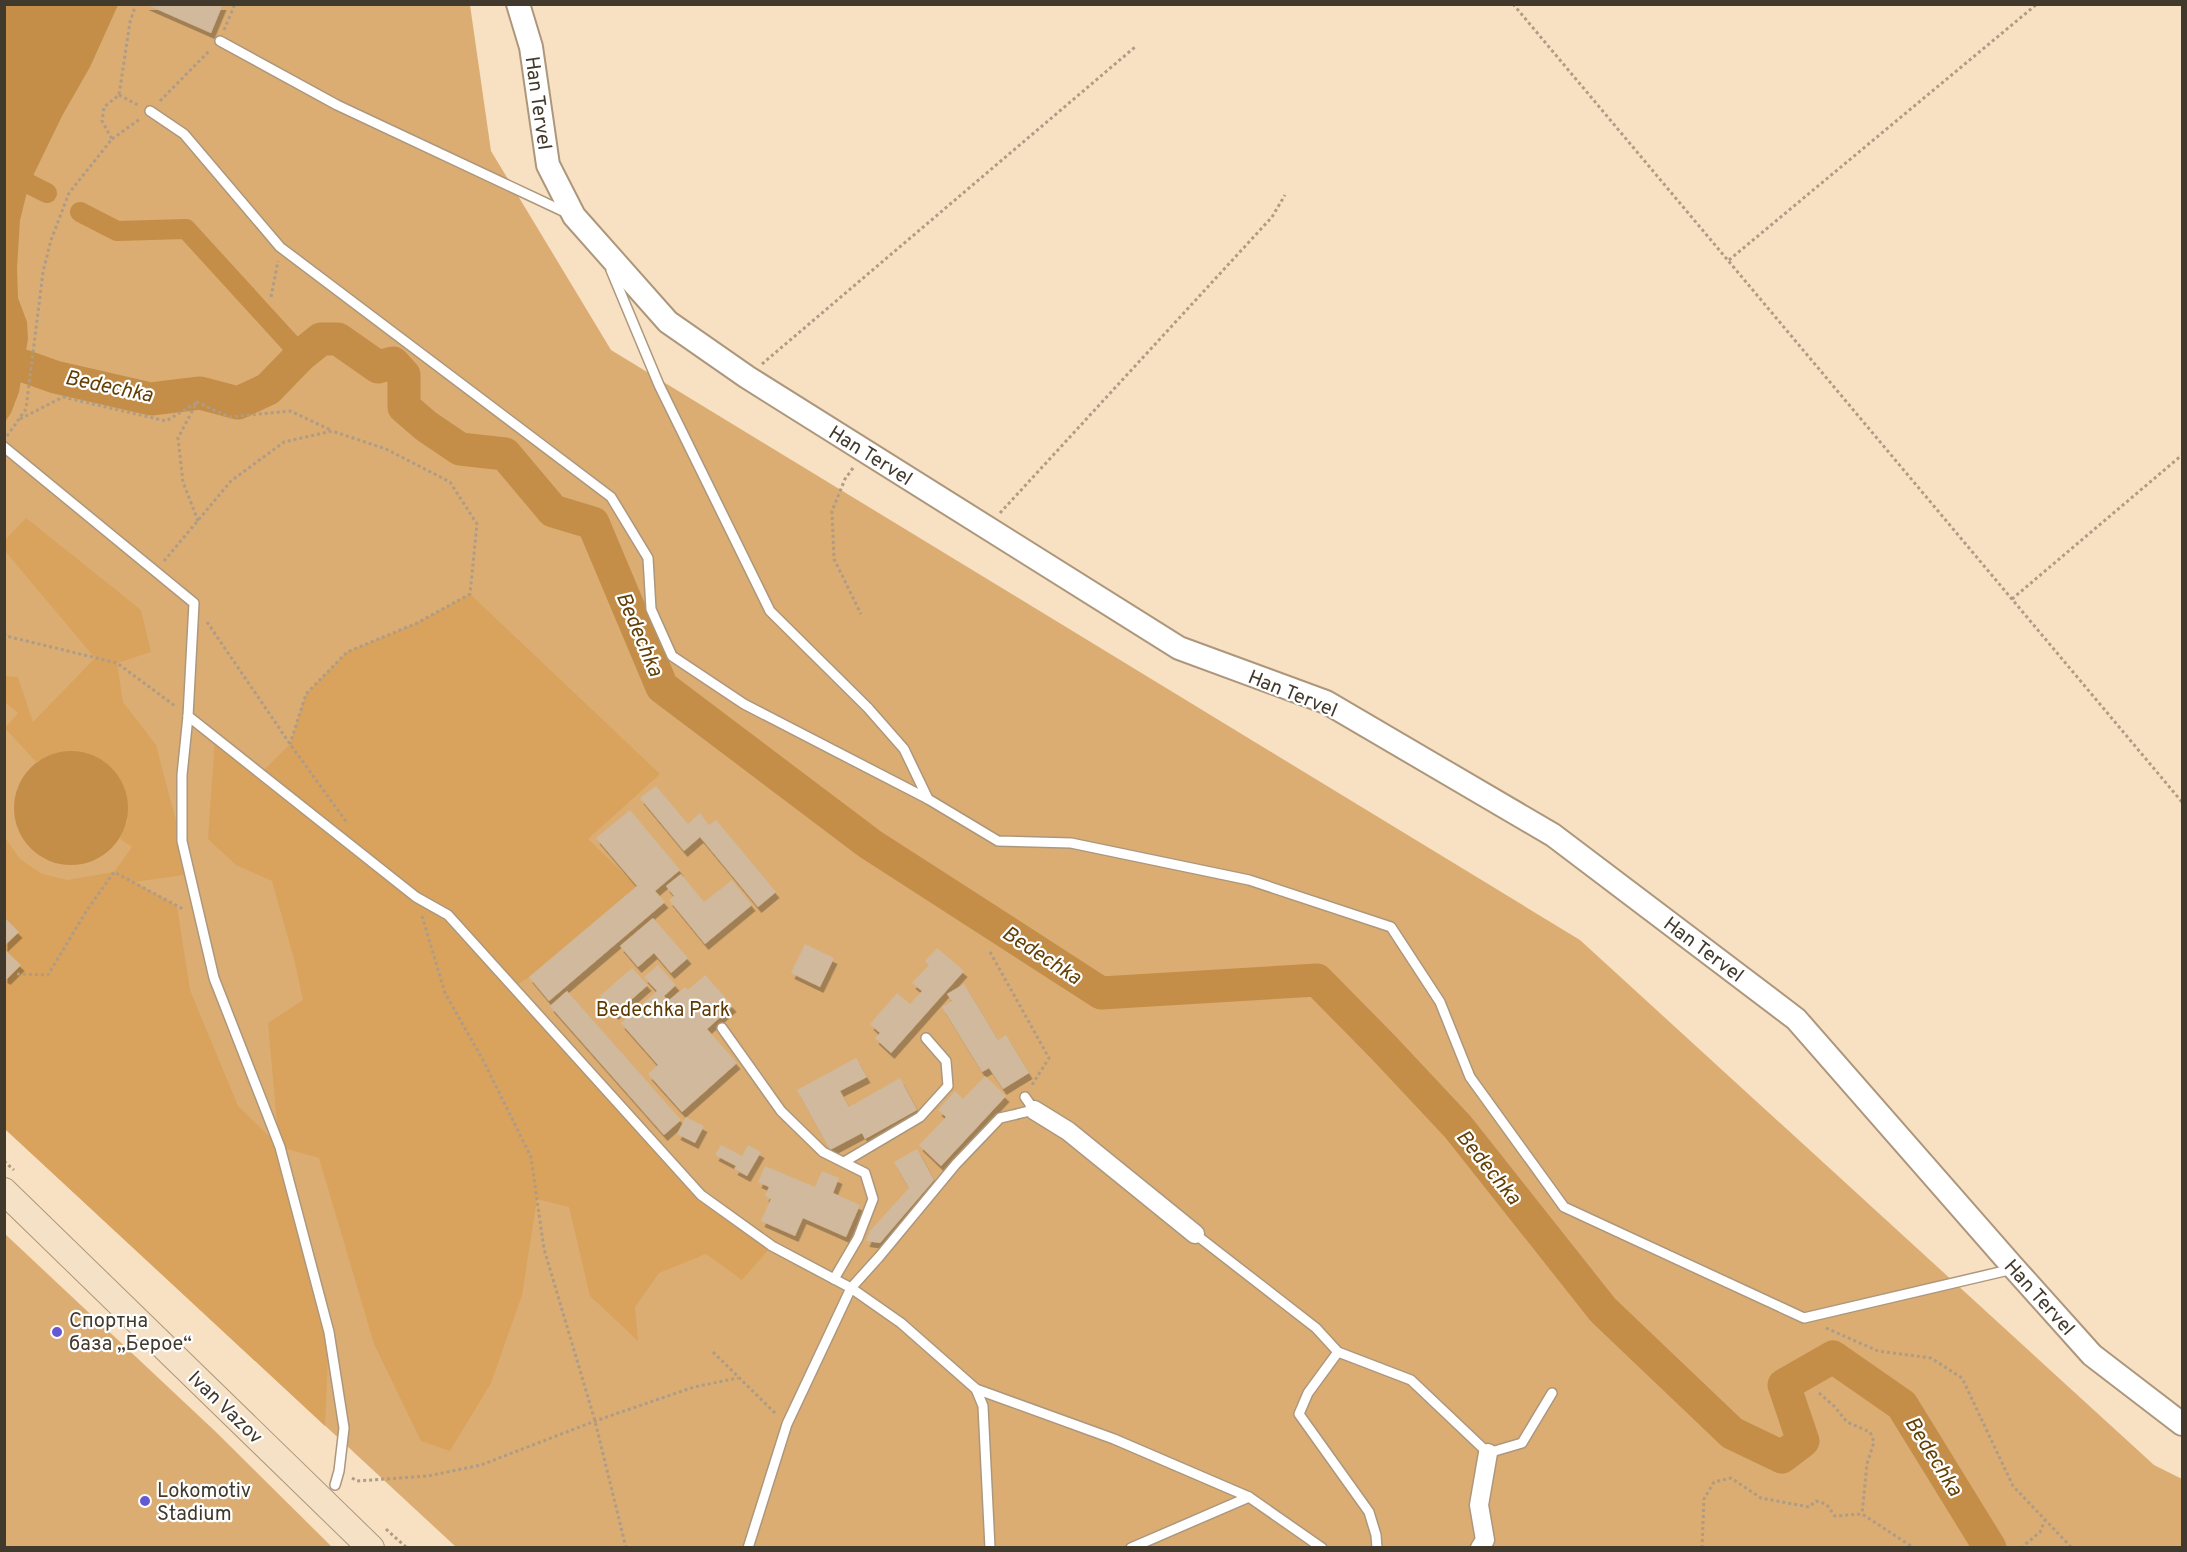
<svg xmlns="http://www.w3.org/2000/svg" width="2187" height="1552" font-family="Overpass,sans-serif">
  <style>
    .green { fill: #dbad73 }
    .forest { fill: #d9a35d }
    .water { fill: #c48e48 }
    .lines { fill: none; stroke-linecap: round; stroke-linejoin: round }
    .canal { stroke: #c48e48; stroke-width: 20 }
    .river { stroke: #c48e48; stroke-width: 33 }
    .building { fill: #d0b99d; filter: url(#shadow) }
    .service-casing { stroke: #ad977c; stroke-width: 12 }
    .minor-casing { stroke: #ad977c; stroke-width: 21 }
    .tertiary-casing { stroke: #ad977c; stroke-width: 26 }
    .secondary-casing { stroke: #ad977c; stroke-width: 28 }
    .path { stroke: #ae9c86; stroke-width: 3; stroke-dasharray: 3 3; stroke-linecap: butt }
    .service { stroke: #fff; stroke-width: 9 }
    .minor { stroke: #fff; stroke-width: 18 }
    .tertiary { stroke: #fff; stroke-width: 22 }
    .secondary { stroke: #f5e1c5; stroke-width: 26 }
    .poi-dot { fill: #6359d2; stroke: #fff; stroke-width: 2 }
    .labels { text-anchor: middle; stroke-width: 4.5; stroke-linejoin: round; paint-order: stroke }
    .street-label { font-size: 20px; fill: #42392d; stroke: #fff }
    .park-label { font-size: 20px; fill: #5d3900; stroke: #fff }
    .poi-label { font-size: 20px; fill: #42392d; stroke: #fff; text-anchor: start }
    .water-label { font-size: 21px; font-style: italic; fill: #633f04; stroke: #fff }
  </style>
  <defs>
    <filter id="shadow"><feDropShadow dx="3.5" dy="6" stdDeviation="0" flood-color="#0004"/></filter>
  </defs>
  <rect width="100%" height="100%" fill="#f8e0c3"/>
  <!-- green -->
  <g class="green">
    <path d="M 4,5 L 470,5 L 491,151 L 611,350 L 1580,940 L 2154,1465 L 2182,1479 L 2182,1547 L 456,1547 L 5,1129 Z"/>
    <path d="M 4,1233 L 216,1432 L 332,1547 L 5,1547 Z"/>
  </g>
  <!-- forest -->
  <path class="forest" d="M 26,518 L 141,610 L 151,652 L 117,663 L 123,702 L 156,745 L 190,874 L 134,882 L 177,906 L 190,990 L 238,1106 L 279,1146 L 268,1023 L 303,1000 L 294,959 L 272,881 L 236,865 L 208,839 L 215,738 L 261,773 L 290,744 L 306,694 L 347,652 L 417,623 L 470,594 L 660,774 L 588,839 L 637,886 L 529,977 L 514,987 L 701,1194 L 772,1246 L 742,1280 L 706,1254 L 659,1273 L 635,1307 L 638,1341 L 590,1296 L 569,1207 L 537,1199 L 522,1295 L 491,1383 L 450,1451 L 421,1441 L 374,1344 L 319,1158 L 280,1147 L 329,1332 L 325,1426 L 5,1129 L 4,836 L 20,859 L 42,874 L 67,880 L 114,872 L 132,847 L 120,839 L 128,819 L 49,755 L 36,762 L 5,728 L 18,713 L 5,702 L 5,676 L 18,677 L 33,722 L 95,658 L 5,551 L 5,540 Z"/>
  <!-- water -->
  <g class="water">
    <path d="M 5,4 L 118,5 L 90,67 L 62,116 L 29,184 L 20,220 L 17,268 L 18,298 L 27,322 L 28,339 L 19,392 L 11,413 L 5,422 Z"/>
    <circle cx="71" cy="808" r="57"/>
  </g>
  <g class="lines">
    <!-- canal -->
    <g class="canal">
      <path d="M 29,184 L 47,193"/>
      <path d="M 80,212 L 117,231 L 186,229 L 301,355"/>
    </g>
    <!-- river -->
    <path class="river" d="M 4,363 L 24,366 L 55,377 L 151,399 L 200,393 L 238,403 L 268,389 L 301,355 L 321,339 L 338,339 L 378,367 L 393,363 L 404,375 L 404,407 L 426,426 L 460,449 L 505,454 L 553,511 L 593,523 L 662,687 L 870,844 L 1101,993 L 1317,980 L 1383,1047 L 1458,1127 L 1603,1310 L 1732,1433 L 1782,1457 L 1803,1441 L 1784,1385 L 1833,1357 L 1902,1405 L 1990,1548"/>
  </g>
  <!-- building -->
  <g class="building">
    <path d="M 145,4 L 223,4 L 211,33 Z"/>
    <path d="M 656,786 L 688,824 L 700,813 L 709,825 L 716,820 L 776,892 L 758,907 L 700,837 L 684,851 L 640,798 Z"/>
    <path d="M 630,810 L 680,870 L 655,891 L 665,902 L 549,1001 L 529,977 L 637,886 L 596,838 Z"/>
    <path d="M 681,874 L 704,902 L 732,880 L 752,905 L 705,944 L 669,900 L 674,896 L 666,886 Z"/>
    <path d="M 4,917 L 19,932 L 4,946 Z"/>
    <path d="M 653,918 L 688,958 L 671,973 L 654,953 L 638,967 L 620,946 Z"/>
    <path d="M 805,944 L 834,958 L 820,987 L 791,973 Z"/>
    <path d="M 937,948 L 964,971 L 891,1053 L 875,1038 L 880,1033 L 870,1024 L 897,993 L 910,1004 L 922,991 L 912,983 L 929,965 L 925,961 Z"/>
    <path d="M 4,949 L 21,965 L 7,979 L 4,977 Z"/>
    <path d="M 658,965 L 676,985 L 664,996 L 668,1001 L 685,987 L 688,990 L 705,975 L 733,1006 L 707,1029 L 737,1063 L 682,1112 L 648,1074 L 658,1065 L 621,1023 L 657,991 L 644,977 Z"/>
    <path d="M 632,968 L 648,985 L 615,1014 L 600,996 Z"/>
    <path d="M 964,984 L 998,1040 L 1006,1035 L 1029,1073 L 1003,1089 L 989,1068 L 982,1072 L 942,1007 L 952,1001 L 947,994 Z"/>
    <path d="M 567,991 L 681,1120 L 664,1135 L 550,1006 Z"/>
    <path d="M 856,1058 L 867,1077 L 840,1091 L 849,1107 L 900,1078 L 917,1110 L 865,1139 L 862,1133 L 830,1150 L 797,1090 Z"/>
    <path d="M 985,1076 L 1006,1096 L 941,1166 L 919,1145 L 946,1117 L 938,1110 L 955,1091 L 963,1099 Z"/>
    <path d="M 686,1117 L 704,1126 L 695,1143 L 677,1134 Z"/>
    <path d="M 721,1145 L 742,1156 L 748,1145 L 761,1152 L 747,1176 L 734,1169 L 736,1166 L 715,1155 Z"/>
    <path d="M 917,1149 L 934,1180 L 880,1243 L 866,1241 L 870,1231 L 909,1188 L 894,1162 Z"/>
    <path d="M 765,1166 L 815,1187 L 822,1171 L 839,1178 L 833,1193 L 860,1205 L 846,1237 L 803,1218 L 795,1236 L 761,1221 L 771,1199 L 765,1196 L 769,1187 L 758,1182 Z"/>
  </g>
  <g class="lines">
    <!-- service casing -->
    <g class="service-casing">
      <g id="service">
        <path d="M 220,41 L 337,105 L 567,213"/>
        <path d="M 150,111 L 184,134 L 280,247 L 611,497 L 648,558 L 651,609 L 672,656 L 744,704 L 928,799 L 998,841 L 1071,843 L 1249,880 L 1391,927 L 1440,1002 L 1470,1077 L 1564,1207 L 1804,1318 L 2013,1269"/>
        <path d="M 611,270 L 659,385 L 770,611 L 868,708 L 904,749 L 928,799"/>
        <path d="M 4,447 L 194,603 L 188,716 L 182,775 L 182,841 L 214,978 L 280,1147 L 329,1332 L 344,1428 L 339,1471 L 335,1485"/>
        <path d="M 188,716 L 416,897 L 448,915 L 701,1195 L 772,1246 L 851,1288 L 901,1323 L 976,1389 L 1114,1439 L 1249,1497 L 1322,1548"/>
        <path d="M 722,1028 L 781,1111 L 823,1152 L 865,1173 L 873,1199 L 858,1238 L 834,1279"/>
        <path d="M 844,1162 L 920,1117 L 948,1086 L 946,1061 L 926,1038"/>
        <path d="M 1195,1234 L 1316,1328 L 1338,1352 L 1411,1380 L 1488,1453 L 1522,1443 L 1552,1393"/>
        <path d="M 1338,1352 L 1308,1393 L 1299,1414 L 1369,1512 L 1376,1535 L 1377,1548"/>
        <path d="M 976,1389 L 983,1406 L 990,1548"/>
        <path d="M 748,1548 L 787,1424 L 851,1288 L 879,1257 L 956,1164 L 1000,1118 L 1034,1110 L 1025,1097"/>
        <path d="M 1131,1548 L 1249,1497"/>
      </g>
    </g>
    <!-- minor casing -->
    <g class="minor-casing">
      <g id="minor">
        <path d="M 1034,1110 L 1068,1131 L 1195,1234"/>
        <path d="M 1480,1548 L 1485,1540 L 1479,1505 L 1488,1453"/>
      </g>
    </g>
    <!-- tertiary casing -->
    <g class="tertiary-casing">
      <path id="tertiary" d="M 518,4 L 531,47 L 548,165 L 574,216 L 668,322 L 747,377 L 1179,648 L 1326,702 L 1553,835 L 1796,1019 L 2014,1268 L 2092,1355 L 2182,1424"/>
    </g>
    <!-- secondary casing -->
    <g class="secondary-casing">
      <path id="secondary" d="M 4,1191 L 371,1548"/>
    </g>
    <!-- path -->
    <g class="path">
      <path d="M 1513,4 L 2182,802"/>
      <path d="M 224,30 L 235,4"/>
      <path d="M 119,95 L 138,105"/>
      <path d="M 160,101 L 210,50"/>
      <path d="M 112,139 L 140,119"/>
      <path d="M 1729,260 L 2037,4"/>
      <path d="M 271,297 L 278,261"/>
      <path d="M 762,364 L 1135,47"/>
      <path d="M 20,419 L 63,397 L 166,421 L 196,403"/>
      <path d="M 7,436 L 26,409 L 43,272 L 51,240 L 69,193 L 112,139 L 102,121 L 104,107 L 119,95 L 130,22 L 136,4"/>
      <path d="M 853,468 L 845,479 L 832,511 L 834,559 L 861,614"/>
      <path d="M 1000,513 L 1272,217 L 1285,195"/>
      <path d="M 198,521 L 183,482 L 178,438 L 197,402 L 229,417 L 290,411 L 331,430"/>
      <path d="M 164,561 L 231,481 L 284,442 L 332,431 L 386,449 L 450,482 L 477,524 L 470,594 L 417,623 L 347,652 L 306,694 L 290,744"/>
      <path d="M 2012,599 L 2182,455"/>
      <path d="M 207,622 L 290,744 L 348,824"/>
      <path d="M 4,633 L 6,636 L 117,663 L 175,706"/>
      <path d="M 422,916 L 445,993 L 484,1062 L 531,1157 L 544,1249 L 595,1421 L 626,1548"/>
      <path d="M 990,952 L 1049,1058 L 1032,1085"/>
      <path d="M 17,974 L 48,975 L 87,910 L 114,872 L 185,910"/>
      <path d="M 4,1161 L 14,1170"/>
      <path d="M 1826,1328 L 1878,1351 L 1931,1358 L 1962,1378 L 2013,1486 L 2072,1548"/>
      <path d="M 713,1352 L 777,1415"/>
      <path d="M 1819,1393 L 1834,1406 L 1847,1422 L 1870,1432 L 1874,1442 L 1867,1464 L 1862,1514"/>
      <path d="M 352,1478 L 357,1481 L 428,1476 L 481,1465 L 595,1421 L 694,1387 L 738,1378"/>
      <path d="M 386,1529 L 407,1548"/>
      <path d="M 1702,1548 L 1704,1499 L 1714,1482 L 1731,1478 L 1761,1498 L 1809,1507 L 1816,1501 L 1826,1504 L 1835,1516 L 1862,1514 L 1914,1548"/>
      <path d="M 2021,1548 L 2040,1532 L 2045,1520"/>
    </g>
    <!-- service -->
    <use href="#service" class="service"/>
    <!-- minor -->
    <use href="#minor" class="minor"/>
    <!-- tertiary -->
    <use href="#tertiary" class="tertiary"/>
    <!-- secondary -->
    <use href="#secondary" class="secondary"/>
  </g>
  <!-- markers -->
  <g class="poi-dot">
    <circle cx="57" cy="1332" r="6"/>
    <circle cx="145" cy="1501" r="6"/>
  </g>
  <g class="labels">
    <!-- street labels -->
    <g class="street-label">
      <text transform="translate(539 103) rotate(82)" y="7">Han Tervel</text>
      <text transform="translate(871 455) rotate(32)" y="7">Han Tervel</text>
      <text transform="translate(1293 693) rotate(22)" y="7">Han Tervel</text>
      <text transform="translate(1704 949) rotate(37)" y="7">Han Tervel</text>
      <text transform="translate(2040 1297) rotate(48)" y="7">Han Tervel</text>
      <text transform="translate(226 1407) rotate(44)" y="7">Ivan Vazov</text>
    </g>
    <!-- park labels -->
    <g class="park-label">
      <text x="663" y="1016">Bedechka Park</text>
    </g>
    <!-- poi labels -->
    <g class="poi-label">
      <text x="69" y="1327">Спортна<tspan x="69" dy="23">база „Берое“</tspan></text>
      <text x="157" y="1497">Lokomotiv<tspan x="157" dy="23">Stadium</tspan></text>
    </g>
    <!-- water labels -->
    <g class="water-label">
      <text transform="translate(109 386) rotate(12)" y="7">Bedechka</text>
      <text transform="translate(640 634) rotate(67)" y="7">Bedechka</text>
      <text transform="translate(1042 955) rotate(33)" y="7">Bedechka</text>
      <text transform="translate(1489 1167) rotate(51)" y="7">Bedechka</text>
      <text transform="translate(1934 1456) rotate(58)" y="7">Bedechka</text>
    </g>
  </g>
  <!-- border -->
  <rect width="2187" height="1552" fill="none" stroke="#42392d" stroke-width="12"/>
</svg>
